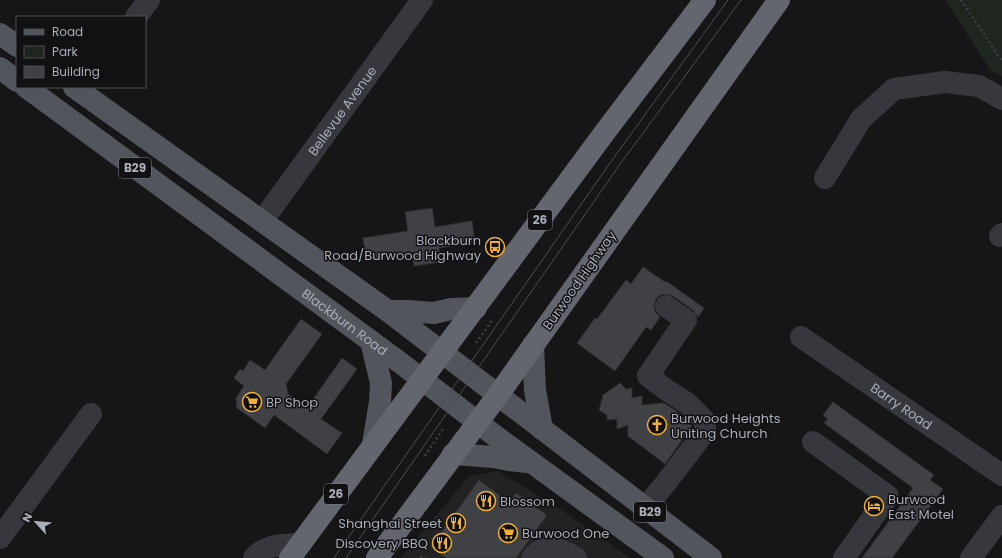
<svg xmlns="http://www.w3.org/2000/svg" width="1002" height="558" font-family="Poppins,sans-serif">
  <style>
    .built { fill: #222225 }
    .green { fill: #1e261f }
    .building { fill: #404145; stroke: #303034 }
    .lines { fill: none; stroke-linecap: round; stroke-linejoin: round }
    .path { stroke: #3d3f44; stroke-width: 2.5; stroke-dasharray: 2 3; stroke-linecap: butt }
    .minor { stroke: #37383d; stroke-width: 22 }
    .major { stroke: #53555c; stroke-width: 22 }
    .highway { stroke: #63666e; stroke-width: 22 }
    .tram { stroke: #4a4c52; stroke-width: 1 }
    .labels { text-anchor: middle; stroke-width: 3; stroke-linejoin: round; paint-order: stroke }
    .shield { fill: #111113; stroke: #7b7e86; stroke-width: 1 }
    .shield-label { font-size: 12px; font-weight: bold; fill: #a8adb8 }
    .street-label { font-size: 13px; fill: #a8adb8; stroke: #111113 }
    .poi-label { font-size: 13px; fill: #a8adb8; stroke: #111113; text-anchor: start }
  </style>
  <rect width="100%" height="100%" fill="#161618"/>
  <!-- built -->
  <path class="built" d="M 498,471 L 559,508 L 630,558 L 401,558 L 469,476 Z"/>
  <!-- green -->
  <path class="green" d="M 945,0 L 1002,0 L 1002,76 L 991,71 Z"/>
  <!-- building -->
  <g class="building">
    <path d="M 432,208 L 435,227 L 472,221 L 475,243 L 439,248 L 441,262 L 414,266 L 412,252 L 366,259 L 363,238 L 408,231 L 405,212 Z"/>
    <path d="M 643,267 L 665,282 L 666,281 L 704,308 L 698,317 L 693,310 L 673,296 L 667,294 L 660,295 L 656,299 L 654,305 L 655,312 L 660,317 L 651,330 L 646,327 L 615,371 L 577,343 L 595,318 L 597,319 L 626,280 L 631,284 Z"/>
    <path d="M 301,319 L 322,334 L 286,384 L 288,394 L 307,408 L 342,358 L 357,369 L 321,419 L 342,433 L 327,454 L 274,415 L 265,428 L 237,408 L 236,398 L 244,386 L 234,378 L 240,369 L 243,371 L 250,360 L 265,370 Z"/>
    <path d="M 620,383 L 626,389 L 632,388 L 632,398 L 642,396 L 642,405 L 664,403 L 679,413 L 692,426 L 665,464 L 628,436 L 628,425 L 617,429 L 617,419 L 607,420 L 607,415 L 599,410 L 603,395 Z"/>
    <path d="M 833,402 L 934,475 L 930,480 L 943,489 L 892,558 L 862,558 L 913,488 L 824,423 L 828,419 L 823,415 Z"/>
    <path d="M 479,480 L 509,502 L 516,493 L 547,515 L 516,558 L 446,558 L 431,547 Z"/>
  </g>
  <g class="lines">
    <!-- path -->
    <g class="path">
      <path d="M 961,0 L 1002,61"/>
      <path d="M 476,343 L 493,319"/>
      <path d="M 425,456 L 443,429"/>
      <path d="M 421,558 L 422,556 L 425,558"/>
    </g>
    <!-- minor -->
    <g class="minor">
      <path d="M 136,17 L 149,0"/>
      <path d="M 825,178 L 861,119 L 894,89 L 945,82 L 979,86 L 1002,99"/>
      <path id="s1" d="M 263,220 L 422,0"/>
      <path d="M 1000,236 L 1002,234"/>
      <path id="s2" d="M 801,337 L 1002,475"/>
      <path d="M 813,442 L 888,496 L 844,558"/>
      <path d="M 645,508 L 665,484 L 700,438 L 705,431 L 705,421 L 687,403 L 665,389 L 648,376 L 686,320 L 666,306"/>
      <path d="M 0,538 L 91,414"/>
      <path d="M 254,558 C 265,544 283,545 299,544"/>
      <path d="M 532,558 C 545,542 562,549 576,558"/>
      <path d="M 971,558 L 1002,516"/>
    </g>
    <!-- major -->
    <g class="major">
      <path d="M 0,34 L 17,46"/>
      <path d="M 0,68 L 17,81"/>
      <path id="s3" d="M 26,87 L 402,364 L 498,438 L 663,558"/>
      <path d="M 74,87 L 388,311 L 711,558"/>
      <path d="M 388,311 L 408,311 L 434,313 L 451,309 L 476,308"/>
      <path d="M 371,341 L 381,383 L 380,402 L 373,444"/>
      <path d="M 533,345 L 535,390 L 542,429"/>
      <path d="M 453,454 L 494,457 L 509,460 L 527,462"/>
    </g>
    <!-- highway -->
    <g class="highway">
      <path d="M 290,558 L 605,132 L 705,0"/>
      <path d="M 377,558 L 498,395 L 779,0"/>
    </g>
    <!-- tram -->
    <g class="tram">
      <path d="M 334,558 L 610,163 L 728,0"/>
      <path d="M 346,558 L 618,167 L 741,0"/>
    </g>
  </g>
  <!-- icons -->
  <defs>
    <g id="bus-ring" transform="scale(1)"><circle r="9.5" fill="#111113" stroke="#f2b134" stroke-width="1.5"/><path d="M-5-6H5V4H4V6H2V4H-2V6H-4V4H-5ZM-3.5-4V0h7V-4ZM-3.5 1.2v1.5H-2V1.2ZM2 1.2v1.5H3.5V1.2Z" fill="#f2b134"/></g>
    <g id="supermarket-ring" transform="scale(1)"><circle r="9.5" fill="#111113" stroke="#f2b134" stroke-width="1.5"/><path d="M-6-5.5h2.5l.6 2H6L4.5 2H-2.5L-4.4-4H-6ZM-1.5 3.2a1.3 1.3 0 1 0 .1 0ZM3 3.2a1.3 1.3 0 1 0 .1 0Z" fill="#f2b134"/></g>
    <g id="church-ring" transform="scale(1)"><circle r="9.5" fill="#111113" stroke="#f2b134" stroke-width="1.5"/><path d="M-1.2-6h2.4v3.5h3.3v2.4h-3.3V6h-2.4V-.1h-3.3v-2.4h3.3Z" fill="#f2b134"/></g>
    <g id="restaurant-ring" transform="scale(1)"><circle r="9.5" fill="#111113" stroke="#f2b134" stroke-width="1.5"/><path d="M-5-6h1v4h1v-4h1v4h1v-4h1v5L-1.5 .5V6h-2V.5L-5-1ZM5-6V6H3V1.5H1.5Q1.5-4 5-6Z" fill="#f2b134"/></g>
    <g id="hotel-ring" transform="scale(1)"><circle r="9.5" fill="#111113" stroke="#f2b134" stroke-width="1.5"/><path d="M-6-4.5h1.5V1H6V5H4.5V3h-9V5H-6ZM-4 0a1.8 1.8 0 1 1 3.6 0ZM.5 0V-2.5h3Q6-2.5 6 0Z" fill="#f2b134"/></g>
  </defs>
  <g fill-rule="evenodd">
    <use href="#bus-ring" x="495" y="247"/>
    <use href="#supermarket-ring" x="252" y="402"/>
    <use href="#church-ring" x="657" y="425"/>
    <use href="#restaurant-ring" x="486" y="501"/>
    <use href="#hotel-ring" x="874" y="506"/>
    <use href="#restaurant-ring" x="456" y="523"/>
    <use href="#supermarket-ring" x="508" y="533"/>
    <use href="#restaurant-ring" x="442" y="543"/>
  </g>
  <g class="labels">
    <!-- shield labels -->
    <g class="shield">
      <rect x="119" y="158" width="32" height="20" rx="3"/>
      <rect x="528" y="210" width="24" height="20" rx="3"/>
      <rect x="324" y="484" width="24" height="20" rx="3"/>
      <rect x="634" y="502" width="32" height="20" rx="3"/>
    </g>
    <g class="shield-label">
      <text x="135" y="172">B29</text>
      <text x="540" y="224">26</text>
      <text x="336" y="498">26</text>
      <text x="650" y="516">B29</text>
    </g>
    <!-- street labels -->
    <g class="street-label">
      <text dy="5" stroke="none"><textPath href="#s1" startOffset="135">Bellevue Avenue</textPath></text>
      <text transform="translate(579 280) rotate(-55)" y="5">Burwood Highway</text>
      <text dy="5" stroke="none"><textPath href="#s3" startOffset="396">Blackburn Road</textPath></text>
      <text dy="5" stroke="none"><textPath href="#s2" startOffset="122">Barry Road</textPath></text>
    </g>
    <!-- poi labels -->
    <g class="poi-label">
      <text x="481" y="245" text-anchor="end">Blackburn<tspan x="481" dy="15">Road/Burwood Highway</tspan></text>
      <text x="266" y="407">BP Shop</text>
      <text x="671" y="423">Burwood Heights<tspan x="671" dy="15">Uniting Church</tspan></text>
      <text x="888" y="504">Burwood<tspan x="888" dy="15">East Motel</tspan></text>
      <text x="500" y="506">Blossom</text>
      <text x="442" y="528" text-anchor="end">Shanghai Street</text>
      <text x="522" y="538">Burwood One</text>
      <text x="428" y="548" text-anchor="end">Discovery BBQ</text>
    </g>
  </g>
  <!-- legend -->
  <rect x="16" y="16" width="130" height="72" fill="#111113" stroke="#4d4f55"/>
  <rect x="24" y="29" width="20" height="6" fill="#53555c" stroke="#4d4f55"/>
  <text x="52" y="36" font-size="12" fill="#a8adb8">Road</text>
  <rect x="24" y="46" width="20" height="12" fill="#1e261f" stroke="#4d4f55"/>
  <text x="52" y="56" font-size="12" fill="#a8adb8">Park</text>
  <rect x="24" y="66" width="20" height="12" fill="#404145" stroke="#4d4f55"/>
  <text x="52" y="76" font-size="12" fill="#a8adb8">Building</text>
  <!-- north arrow -->
  <g transform="translate(36 522) rotate(297)" stroke="#111113" stroke-width="3" paint-order="stroke">
  <path d="M0-3L7 15L0 10L-7 15Z" fill="#a8adb8"/>
  <text y="-6" font-size="11" font-weight="bold" text-anchor="middle" fill="#a8adb8">N</text>
  </g>
</svg>
